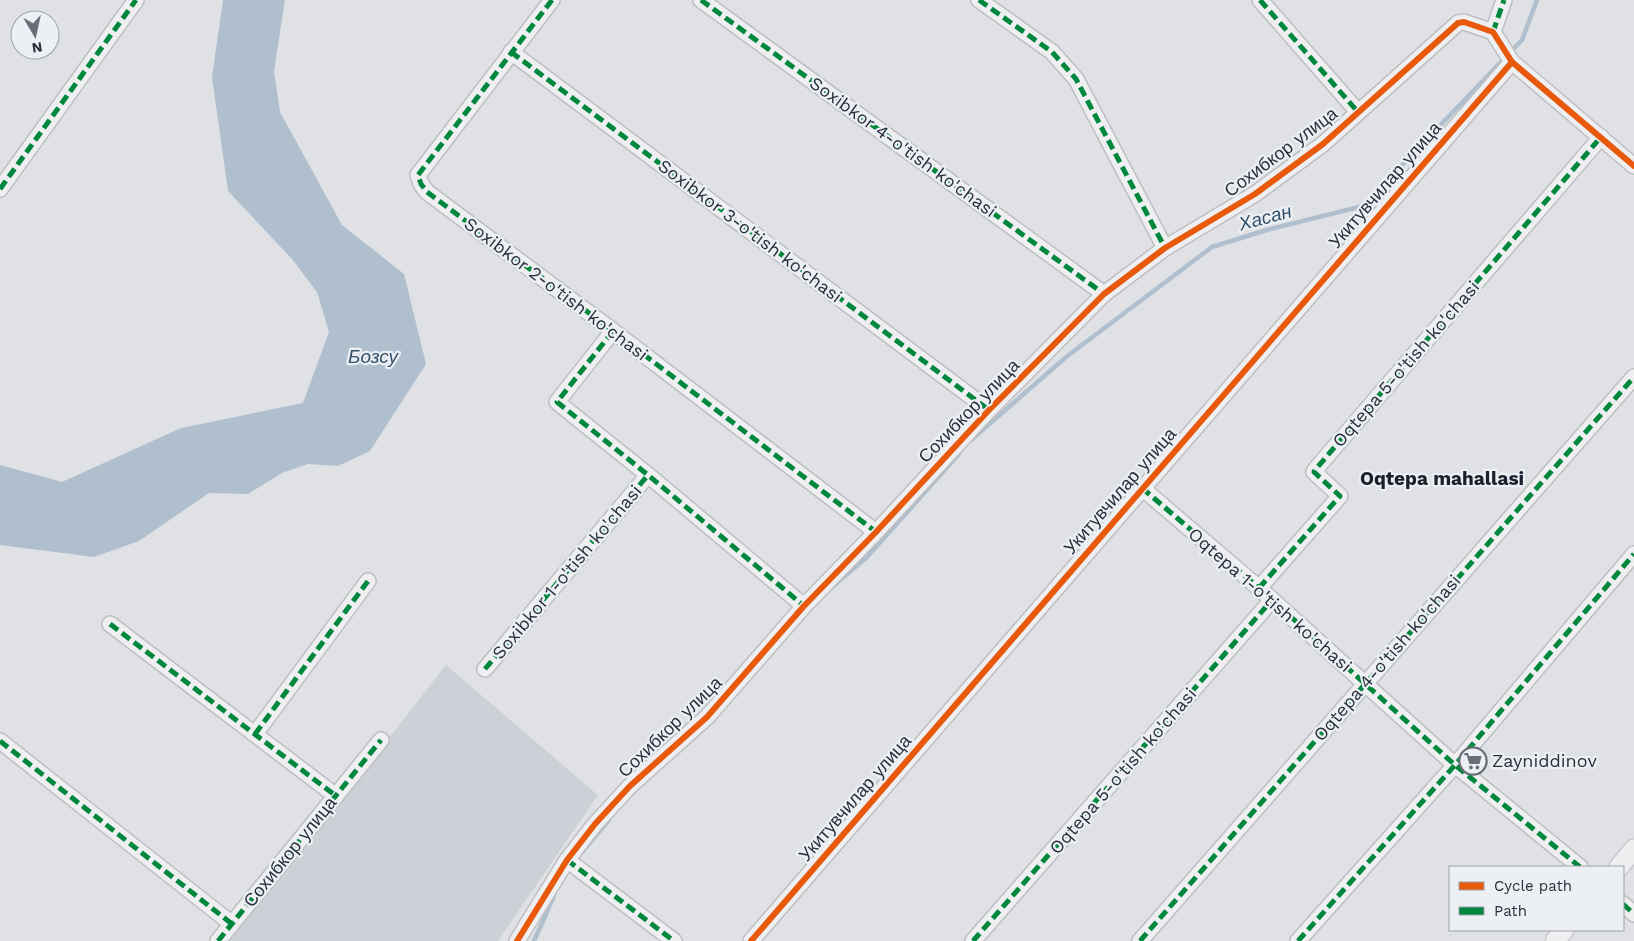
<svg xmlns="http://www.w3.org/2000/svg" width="1634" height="941" font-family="'Work Sans',sans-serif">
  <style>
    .built { fill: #cdd1d7 }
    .water { fill: #afbfce }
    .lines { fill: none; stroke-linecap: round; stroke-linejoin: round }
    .stream { stroke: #afbfce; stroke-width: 4.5 }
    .minor-casing { stroke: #bdbfc2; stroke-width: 18 }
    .tertiary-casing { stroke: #bdbfc2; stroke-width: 21 }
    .minor { stroke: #efeff1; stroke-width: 15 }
    .tertiary { stroke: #efeff1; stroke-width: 19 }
    .quiet { stroke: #00873e; stroke-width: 5; stroke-dasharray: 10 5; stroke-linecap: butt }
    .cycleway-casing { stroke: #ecf0f4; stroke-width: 9 }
    .cycleway { stroke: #e8590c; stroke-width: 6 }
    .labels { text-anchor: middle; stroke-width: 4.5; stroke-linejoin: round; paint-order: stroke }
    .street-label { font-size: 18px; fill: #28303c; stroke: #ecf0f4 }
    .poi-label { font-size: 18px; fill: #28303c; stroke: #ecf0f4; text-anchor: start }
    .water-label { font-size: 19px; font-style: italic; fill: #34516d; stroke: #ecf0f4 }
    .neighbourhood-label { font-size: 19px; font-weight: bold; fill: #1a212d; stroke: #ecf0f4 }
  </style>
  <rect width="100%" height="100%" fill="#dfe1e4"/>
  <!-- built -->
  <path class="built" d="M 446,665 L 598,795 L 498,941 L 230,941 Z"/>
  <!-- water -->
  <path class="water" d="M 223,0 L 285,0 L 274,71 L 280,112 L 342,225 L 404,274 L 426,364 L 370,451 L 338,466 L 308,464 L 282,473 L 248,494 L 209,493 L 139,541 L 94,557 L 0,545 L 0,465 L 62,482 L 181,428 L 303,403 L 329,332 L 317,292 L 292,259 L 228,191 L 212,77 Z"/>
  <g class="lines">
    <!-- stream -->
    <g class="stream">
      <path d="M 971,440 L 1066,357 L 1212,247 L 1270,229 L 1363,206 L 1522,40 L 1537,0"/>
      <path d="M 832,587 L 867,557 L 959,454"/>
      <path d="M 582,852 L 609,820"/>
      <path d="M 534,941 L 554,896"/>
    </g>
    <!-- minor casing -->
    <g class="minor-casing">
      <g id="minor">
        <path d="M 552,0 L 418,175 L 421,184 L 427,192 L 613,331 L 876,532"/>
        <path d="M 701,0 L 1104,294"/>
        <path d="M 979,0 L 1052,52 L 1076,79 L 1165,248"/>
        <path d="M 1260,0 L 1358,112"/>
        <path d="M 1493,32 L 1504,0"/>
        <path d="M 511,52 L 989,410"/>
        <path d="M 0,189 L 136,0"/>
        <path d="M 613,331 L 557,402 L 648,475 L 804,606"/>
        <path d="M 1142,488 L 1259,588 L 1455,765 L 1580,867"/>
        <path d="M 1259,588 L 1340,496 L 1314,472 L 1315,470 L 1601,137"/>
        <path d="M 110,624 L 336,796"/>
        <path d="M 485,669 L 648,475"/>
        <path d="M 255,734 L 368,581"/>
        <path d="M 0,741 L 232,924"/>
        <path d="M 567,860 L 674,941"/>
        <path d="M 1623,904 L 1634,914"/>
        <path d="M 218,941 L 381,740"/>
        <path d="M 517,941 L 567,860 L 595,824 L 630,786 L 707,717 L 804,606 L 876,532 L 989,410 L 1104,294 L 1165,248 L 1255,194 L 1323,144 L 1458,23 L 1464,22 L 1493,32 L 1512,62 L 1634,166"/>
        <path d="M 751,941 L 1512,62"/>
        <path d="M 973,941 L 1272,600"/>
        <path d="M 1140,941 L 1634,377"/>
        <path d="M 1298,941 L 1455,765 L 1634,554"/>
      </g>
    </g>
    <!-- tertiary casing -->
    <g class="tertiary-casing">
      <g id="tertiary">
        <path d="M 1619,867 L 1634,849"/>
        <path d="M 1555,941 L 1564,930"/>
      </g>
    </g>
    <!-- minor -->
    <use href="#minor" class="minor"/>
    <!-- tertiary -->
    <use href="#tertiary" class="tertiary"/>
    <!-- quiet -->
    <g class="quiet">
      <path d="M 552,0 L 418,175 L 421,184 L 427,192 L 613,331 L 876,532"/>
      <path d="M 701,0 L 1104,294"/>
      <path d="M 979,0 L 1052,52 L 1076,79 L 1165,248"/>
      <path d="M 1260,0 L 1358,112"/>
      <path d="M 1493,32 L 1504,0"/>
      <path d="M 511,52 L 989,410"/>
      <path d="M 0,189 L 136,0"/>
      <path d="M 613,331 L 557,402 L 648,475 L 804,606"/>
      <path d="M 1142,488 L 1259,588 L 1455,765 L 1580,867"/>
      <path d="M 1259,588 L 1340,496 L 1314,472 L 1315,470 L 1601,137"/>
      <path d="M 110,624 L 336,796"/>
      <path d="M 485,669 L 648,475"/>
      <path d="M 255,734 L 368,581"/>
      <path d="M 0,741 L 232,924"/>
      <path d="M 567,860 L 674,941"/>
      <path d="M 1623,904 L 1634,914"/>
      <path d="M 218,941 L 381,740"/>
      <path d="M 973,941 L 1272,600"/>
      <path d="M 1140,941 L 1634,377"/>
      <path d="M 1298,941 L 1455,765 L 1634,554"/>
    </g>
    <!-- cycleway casing -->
    <g class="cycleway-casing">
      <g id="cycleway">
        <path d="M 517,941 L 567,860 L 595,824 L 630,786 L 707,717 L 804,606 L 876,532 L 989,410 L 1104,294 L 1165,248 L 1255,194 L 1323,144 L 1458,23 L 1464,22 L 1493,32 L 1512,62 L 1634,166"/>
        <path d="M 751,941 L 1512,62"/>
      </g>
    </g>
    <!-- cycleway -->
    <use href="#cycleway" class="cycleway"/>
  </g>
  <!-- icons -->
  <defs>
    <g id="supermarket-ring" transform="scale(1.4375)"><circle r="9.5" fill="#ecf0f4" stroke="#686e77" stroke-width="1.5"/><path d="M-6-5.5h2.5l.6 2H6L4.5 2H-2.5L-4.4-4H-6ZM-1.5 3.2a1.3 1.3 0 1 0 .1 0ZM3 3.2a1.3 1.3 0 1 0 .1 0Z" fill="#686e77"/></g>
  </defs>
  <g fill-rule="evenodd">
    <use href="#supermarket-ring" x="1473" y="761"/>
  </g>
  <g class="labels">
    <!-- street labels -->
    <g class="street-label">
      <text transform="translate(903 147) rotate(36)" y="6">Soxibkor 4-o'tish ko'chasi</text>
      <text transform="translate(1281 152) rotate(-37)" y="6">Сохибкор улица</text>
      <text transform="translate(1385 185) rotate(-49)" y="6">Укитувчилар улица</text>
      <text transform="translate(750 231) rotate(37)" y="6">Soxibkor 3-o'tish ko'chasi</text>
      <text transform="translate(556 289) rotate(37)" y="6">Soxibkor 2-o'tish ko'chasi</text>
      <text transform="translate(1406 364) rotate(-49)" y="6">Oqtepa 5-o'tish ko'chasi</text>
      <text transform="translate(969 411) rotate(-46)" y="6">Сохибкор улица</text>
      <text transform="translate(1120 491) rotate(-49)" y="6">Укитувчилар улица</text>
      <text transform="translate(567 572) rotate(-50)" y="6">Soxibkor 1-o'tish ko'chasi</text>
      <text transform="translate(1270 600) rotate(41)" y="6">Oqtepa 1-o'tish ko'chasi</text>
      <text transform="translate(1387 658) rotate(-49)" y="6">Oqtepa 4-o'tish ko'chasi</text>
      <text transform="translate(670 727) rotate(-44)" y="6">Сохибкор улица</text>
      <text transform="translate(1123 771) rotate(-49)" y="6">Oqtepa 5-o'tish ko'chasi</text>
      <text transform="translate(855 798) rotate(-49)" y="6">Укитувчилар улица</text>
      <text transform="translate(290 852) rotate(-51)" y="6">Сохибкор улица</text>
    </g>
    <!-- poi labels -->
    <g class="poi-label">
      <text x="1492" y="767">Zayniddinov</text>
    </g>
    <!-- water labels -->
    <g class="water-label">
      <text transform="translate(1265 217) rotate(-15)" y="7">Хасан</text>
      <text x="373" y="363">Бозсу</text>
    </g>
    <!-- neighbourhood labels -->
    <g class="neighbourhood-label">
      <text x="1442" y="485">Oqtepa mahallasi</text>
    </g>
  </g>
  <!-- legend -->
  <rect x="1449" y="866" width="175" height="65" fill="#ecf0f4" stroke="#9ea3aa"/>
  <rect x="1459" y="882" width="25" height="8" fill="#e8590c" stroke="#9ea3aa"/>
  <text x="1494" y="891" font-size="15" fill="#28303c">Cycle path</text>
  <rect x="1459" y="907" width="25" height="8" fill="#00873e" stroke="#9ea3aa"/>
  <text x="1494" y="916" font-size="15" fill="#28303c">Path</text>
  <!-- north arrow -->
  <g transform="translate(35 35) rotate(171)"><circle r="24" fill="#ecf0f4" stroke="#9ea3aa"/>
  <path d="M0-4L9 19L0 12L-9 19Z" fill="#686e77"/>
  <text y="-8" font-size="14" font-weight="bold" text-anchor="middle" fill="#28303c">N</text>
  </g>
</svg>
